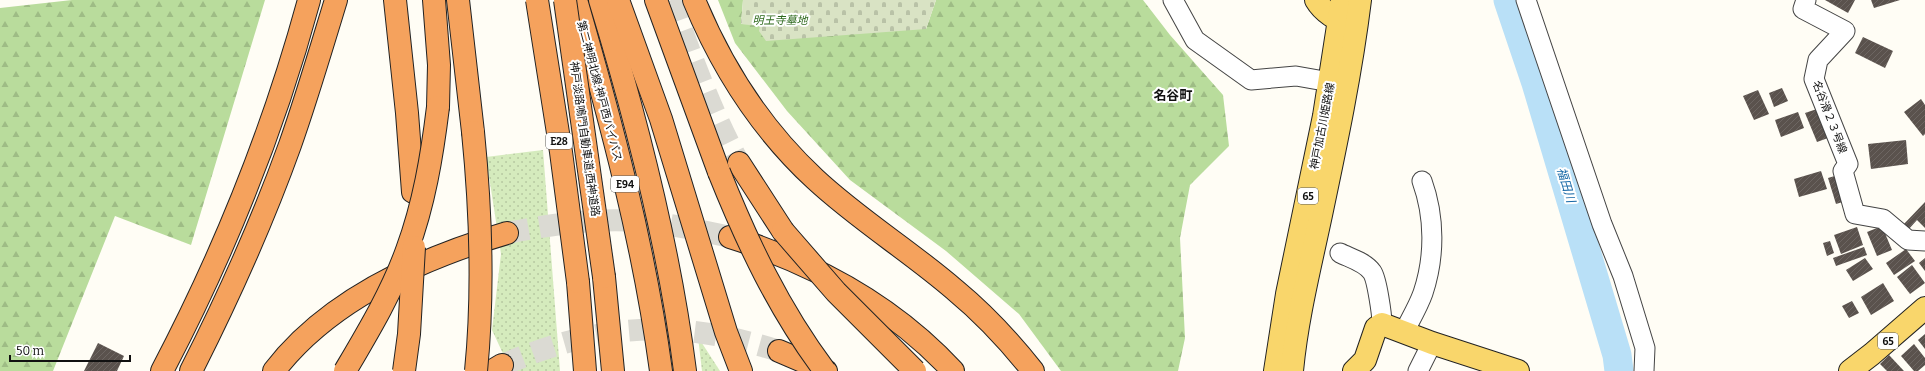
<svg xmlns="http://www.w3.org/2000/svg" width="1925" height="371" font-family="Bitter,'Noto Sans JP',serif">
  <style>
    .grass { fill: url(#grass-dots) }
    .forest { fill: url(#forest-firs) }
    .cemetery { fill: url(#cemetery-stones) }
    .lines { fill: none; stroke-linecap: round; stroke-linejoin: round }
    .river { stroke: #b9e0f7; stroke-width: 29 }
    .building { fill: url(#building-hatch) }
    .motorway-tunnel { stroke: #dbdad3; stroke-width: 22; stroke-dasharray: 22 11; stroke-linecap: butt }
    .minor-casing { stroke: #444; stroke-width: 21 }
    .primary-casing { stroke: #222; stroke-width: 24 }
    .motorway-casing { stroke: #222; stroke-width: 24 }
    .minor { stroke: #fff; stroke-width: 19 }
    .primary { stroke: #f9d66b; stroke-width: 22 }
    .motorway { stroke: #f5a25d; stroke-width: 22 }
    .motorway-bridge-casing { stroke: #222; stroke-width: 24; stroke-linecap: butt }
    .motorway-bridge { stroke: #f5a25d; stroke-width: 22 }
    .labels { text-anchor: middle; stroke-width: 4; stroke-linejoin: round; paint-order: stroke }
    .shield { fill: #fff; stroke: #585858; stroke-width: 1 }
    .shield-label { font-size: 10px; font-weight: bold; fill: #111 }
    .park-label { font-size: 11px; font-style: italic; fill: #2f6b1f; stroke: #fff }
    .street-label { font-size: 11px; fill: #111; stroke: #fff }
    .water-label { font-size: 12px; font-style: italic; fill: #1768a6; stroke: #fff }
    .quarter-label { font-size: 13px; font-weight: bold; fill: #111; stroke: #fff }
  </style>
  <defs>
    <pattern id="grass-dots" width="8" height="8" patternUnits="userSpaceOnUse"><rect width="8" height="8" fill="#d5ebbd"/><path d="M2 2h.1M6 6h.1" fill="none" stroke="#b6c8a1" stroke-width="1.8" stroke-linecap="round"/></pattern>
    <pattern id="forest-firs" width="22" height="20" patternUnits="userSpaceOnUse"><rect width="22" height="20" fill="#b9dc9c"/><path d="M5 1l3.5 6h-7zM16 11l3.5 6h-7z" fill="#9ebc85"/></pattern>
    <pattern id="cemetery-stones" width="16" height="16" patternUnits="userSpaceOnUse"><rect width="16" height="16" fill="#d9e3c4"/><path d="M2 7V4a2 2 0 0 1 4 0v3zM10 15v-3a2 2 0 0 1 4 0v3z" fill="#b9c2a7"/></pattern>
    <pattern id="building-hatch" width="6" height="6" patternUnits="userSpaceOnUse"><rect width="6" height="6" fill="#5a524d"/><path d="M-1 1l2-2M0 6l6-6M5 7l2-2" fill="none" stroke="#6d6662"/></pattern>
  </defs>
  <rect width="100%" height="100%" fill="#fffdf5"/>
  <!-- grass -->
  <g class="grass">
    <path d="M 543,150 L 560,371 L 511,371 L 492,330 L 501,254 L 486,157 Z"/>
    <path d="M 698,337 L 720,371 L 702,371 Z"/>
  </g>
  <!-- forest -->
  <g class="forest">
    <path d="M 72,0 L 265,0 L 191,245 L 115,216 L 53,371 L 0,371 L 0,8 Z"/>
    <path d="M 718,0 L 743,0 L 741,24 L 926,29 L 936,0 L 1143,0 L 1170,35 L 1223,95 L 1229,146 L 1190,185 L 1180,238 L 1185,338 L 1178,371 L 1061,371 L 1019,314 L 946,251 L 850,180 L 787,111 L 735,43 Z"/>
  </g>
  <!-- cemetery -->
  <path class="cemetery" d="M 743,0 L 936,0 L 926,29 L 766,41 L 759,31 L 760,26 L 741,24 Z"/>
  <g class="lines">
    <!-- river -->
    <path class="river" d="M 1508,0 L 1536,83 L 1617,355 L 1619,371"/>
  </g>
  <!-- building -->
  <g class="building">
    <path d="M 1825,0 L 1855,0 L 1848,13 Z"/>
    <path d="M 1871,0 L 1900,0 L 1874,8 Z"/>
    <path d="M 1863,37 L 1893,51 L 1885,68 L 1855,53 Z"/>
    <path d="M 1782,88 L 1788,101 L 1774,107 L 1769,93 Z"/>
    <path d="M 1758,90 L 1769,114 L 1754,120 L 1743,96 Z"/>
    <path d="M 1921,99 L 1925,105 L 1925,134 L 1923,136 L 1904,112 Z"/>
    <path d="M 1817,109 L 1828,138 L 1817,142 L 1805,113 Z"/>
    <path d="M 1798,112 L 1804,128 L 1781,137 L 1775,120 Z"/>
    <path d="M 1906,140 L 1908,164 L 1871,169 L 1868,144 Z"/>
    <path d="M 1821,171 L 1827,189 L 1799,197 L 1794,179 Z"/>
    <path d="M 1838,175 L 1846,201 L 1836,204 L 1828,178 Z"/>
    <path d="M 1925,202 L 1925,228 L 1917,220 L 1908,230 L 1903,225 Z"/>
    <path d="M 1882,226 L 1892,250 L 1877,256 L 1867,232 Z"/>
    <path d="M 1857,227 L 1863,245 L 1841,254 L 1834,235 Z"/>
    <path d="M 1830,241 L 1834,253 L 1827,256 L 1823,243 Z"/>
    <path d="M 1864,247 L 1867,255 L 1836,266 L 1833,258 Z"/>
    <path d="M 1906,249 L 1915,261 L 1894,275 L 1886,263 Z"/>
    <path d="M 1865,258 L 1873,269 L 1853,281 L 1846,270 Z"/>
    <path d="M 1925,258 L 1925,271 L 1919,263 Z"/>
    <path d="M 1912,265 L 1925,283 L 1910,294 L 1897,277 Z"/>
    <path d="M 1883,283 L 1894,301 L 1871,315 L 1861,297 Z"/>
    <path d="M 1852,301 L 1859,313 L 1849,318 L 1842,306 Z"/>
    <path d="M 1925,334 L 1925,349 L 1918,340 Z"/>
    <path d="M 98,343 L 124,356 L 117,371 L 84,371 Z"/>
    <path d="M 1914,344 L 1925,358 L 1925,365 L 1918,371 L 1914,371 L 1901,356 Z"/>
    <path d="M 1889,355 L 1904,371 L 1887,371 L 1880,364 Z"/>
  </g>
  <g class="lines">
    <!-- motorway-tunnel -->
    <g class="motorway-tunnel">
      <path d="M 671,0 C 691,56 711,111 739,163"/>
      <path d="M 507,233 C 553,224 601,217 648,222 C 676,225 702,231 730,237"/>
      <path d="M 502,365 C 603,323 674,318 779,351"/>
    </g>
    <!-- minor casing -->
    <g class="minor-casing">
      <g id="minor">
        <path d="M 1173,0 L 1195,40 L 1251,80 L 1296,76 L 1330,82"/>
        <path d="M 1526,0 L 1602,224 L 1623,276 L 1645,348 L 1644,371"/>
        <path d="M 1806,0 L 1803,9 L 1845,31 L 1818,60 L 1814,79 L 1848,164 L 1843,171 L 1855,214 L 1883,219 L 1908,240 L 1925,241"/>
        <path d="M 1340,253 C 1350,258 1365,262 1372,272 C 1377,279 1382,315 1382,324"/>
        <path d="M 1404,332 C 1410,320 1418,307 1423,293 C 1435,257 1435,217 1422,181"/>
        <path d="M 1418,371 L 1432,343"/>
      </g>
    </g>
    <!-- primary casing -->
    <g class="primary-casing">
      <g id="primary">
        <path d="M 1316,0 C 1323,12 1337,21 1350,23"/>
        <path d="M 1275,371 L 1287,294 L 1324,116 L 1342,0"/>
        <path d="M 1292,371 C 1297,318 1310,267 1321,215 C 1336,144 1351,73 1360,0"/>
        <path d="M 1354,371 L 1365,360 L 1376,328 L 1382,324 L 1432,343 L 1518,371"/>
        <path d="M 1850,371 L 1872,354 L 1925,308"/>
      </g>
    </g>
    <!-- motorway casing -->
    <g class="motorway-casing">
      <g id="motorway">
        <path d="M 395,0 L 407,113 L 413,192"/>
        <path d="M 434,0 L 439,65 L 438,107"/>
        <path d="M 458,0 L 473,132"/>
        <path d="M 576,0 C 611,121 644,245 661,371"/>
        <path d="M 600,0 C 637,121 669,245 685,371"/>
        <path d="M 618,0 L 661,119 L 726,332 L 741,371"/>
        <path d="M 656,0 L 719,172"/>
        <path d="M 694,0 C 722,68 761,129 815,179 C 859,220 910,251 955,290 C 984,314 1010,342 1033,371"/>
        <path d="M 739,163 L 783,231"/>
        <path d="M 730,237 C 813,263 893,306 953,371"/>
        <path d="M 604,277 L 613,371"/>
        <path d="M 578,282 L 585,371"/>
        <path d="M 779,351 L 826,371"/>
        <path d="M 162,371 C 224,253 274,129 309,0"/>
        <path d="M 191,371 C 228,298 262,223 290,145 C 307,97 321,49 336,0"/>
        <path d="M 274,371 C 329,299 422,258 507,233"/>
        <path d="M 492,371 L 502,365"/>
      </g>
    </g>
    <!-- minor -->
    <use href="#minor" class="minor"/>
    <!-- primary -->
    <use href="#primary" class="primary"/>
    <!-- motorway -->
    <use href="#motorway" class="motorway"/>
    <!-- motorway-bridge casing -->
    <g class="motorway-bridge-casing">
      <g id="motorway-bridge">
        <path d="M 537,0 L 561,152 L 578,282"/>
        <path d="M 565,0 L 604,277"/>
        <path d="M 473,132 C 481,212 484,291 476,371"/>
        <path d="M 719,172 C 747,242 779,310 825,371"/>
        <path d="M 783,231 L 836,292 L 915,371"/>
        <path d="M 345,371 C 368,332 392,292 407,250 C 424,204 432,156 438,107"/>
        <path d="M 404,371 L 409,334 L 414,247"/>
      </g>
    </g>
    <!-- motorway-bridge -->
    <use href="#motorway-bridge" class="motorway-bridge"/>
  </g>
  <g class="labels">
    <!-- shield labels -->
    <g class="shield">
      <rect x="546" y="133" width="26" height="16" rx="3"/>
      <rect x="611" y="176" width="28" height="16" rx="3"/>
      <rect x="1298" y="188" width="20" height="16" rx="3"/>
      <rect x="1878" y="333" width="20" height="16" rx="3"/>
    </g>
    <g class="shield-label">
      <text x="559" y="145">E28</text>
      <text x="625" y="188">E94</text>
      <text x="1308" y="200">65</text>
      <text x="1888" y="345">65</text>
    </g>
    <!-- park labels -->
    <g class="park-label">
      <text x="780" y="24">明王寺墓地</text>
    </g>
    <!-- street labels -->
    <g class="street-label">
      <text transform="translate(600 91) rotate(75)" y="4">第二神明北線;神戸西バイパス</text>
      <text transform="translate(1830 117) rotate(69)" y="4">名谷滑２３号線</text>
      <text transform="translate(1322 126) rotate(-79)" y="4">神戸加古川姫路線</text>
      <text transform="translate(585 139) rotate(82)" y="4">神戸淡路鳴門自動車道;西神道路</text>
    </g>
    <!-- water labels -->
    <g class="water-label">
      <text transform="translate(1566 185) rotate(73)" y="4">福田川</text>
    </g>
    <!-- quarter labels -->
    <g class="quarter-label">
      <text x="1173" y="100">名谷町</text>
    </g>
  </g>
  <!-- scale -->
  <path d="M10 355v6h120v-6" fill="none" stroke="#111111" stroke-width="2"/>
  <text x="16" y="355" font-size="12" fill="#111111" stroke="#ffffff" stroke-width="3" paint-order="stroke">50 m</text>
</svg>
